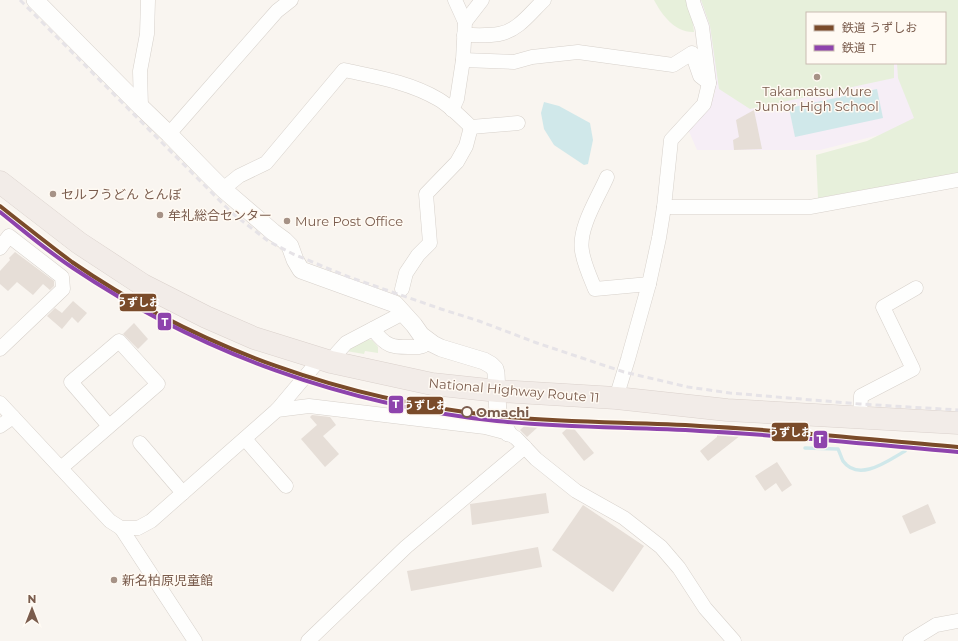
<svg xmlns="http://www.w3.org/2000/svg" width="958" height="641" font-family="Montserrat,'Noto Sans JP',sans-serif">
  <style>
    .education { fill: #f6eef6 }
    .green { fill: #e7f0db }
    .water { fill: #d0e8ea }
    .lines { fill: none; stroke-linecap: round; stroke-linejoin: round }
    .stream { stroke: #d0e8ea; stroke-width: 3.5 }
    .building { fill: #e6ded7 }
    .minor-casing { stroke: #d7d1cb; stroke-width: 15 }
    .tertiary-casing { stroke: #d7d1cb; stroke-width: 18 }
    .trunk-casing { stroke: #dad1cc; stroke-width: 23 }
    .minor { stroke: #fefefd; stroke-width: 14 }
    .tertiary { stroke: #fefefd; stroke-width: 17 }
    .trunk { stroke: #f2ece8; stroke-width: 22 }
    .rail { stroke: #e6e3e7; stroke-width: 3; stroke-dasharray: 6 4; stroke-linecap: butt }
    .rail-1-casing { stroke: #fffaf3; stroke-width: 7 }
    .rail-2-casing { stroke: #fffaf3; stroke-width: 7 }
    .rail-1 { stroke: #7a4b2a; stroke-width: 4 }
    .rail-2 { stroke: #8e44ad; stroke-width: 4 }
    .poi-dot { fill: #a69286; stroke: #fffaf3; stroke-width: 1.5 }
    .stop-dot { fill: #fffaf3; stroke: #7a5c4d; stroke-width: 2 }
    .labels { text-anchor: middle; stroke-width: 3; stroke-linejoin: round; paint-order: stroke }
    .poi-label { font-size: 13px; fill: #7a5c4d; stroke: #fffaf3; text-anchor: start }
    .street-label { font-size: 13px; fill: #7a5c4d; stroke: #fffaf3 }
    .stop-label { font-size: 13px; font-weight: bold; fill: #7a5c4d; stroke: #fffaf3; text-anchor: start }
    .line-badge { stroke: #fffaf3; stroke-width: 1.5 }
    .badge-label { font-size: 11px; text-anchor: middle; font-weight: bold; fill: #fff }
  </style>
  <rect width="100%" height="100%" fill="#f9f5f0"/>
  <!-- education -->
  <path class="education" d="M 698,0 L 912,0 L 807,13 L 807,63 L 919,63 L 926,123 L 820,150 L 697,150 L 688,129 L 710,105 L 715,92 L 708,27 Z"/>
  <!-- green -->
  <g class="green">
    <path d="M 654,0 L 690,0 L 694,32 C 675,33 662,15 654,0 Z"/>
    <path d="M 701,0 L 958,0 L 958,173 L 818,198 L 816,155 L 867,141 L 914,118 L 898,78 L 897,63 L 945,63 L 945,13 L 807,13 L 807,63 L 894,63 L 894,78 L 750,109 L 719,89 L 710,26 Z"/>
    <path d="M 364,339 L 372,340 L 378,347 L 378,353 L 365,351 L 364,354 L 346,351 Z"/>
  </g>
  <!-- water -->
  <g class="water">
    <path d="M 877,89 L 883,118 L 795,137 L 789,108 Z"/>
    <path d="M 544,102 L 559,106 L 590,123 L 593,140 L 588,164 L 584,165 L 554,145 L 544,129 L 541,113 Z"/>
  </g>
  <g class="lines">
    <!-- stream -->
    <path class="stream" d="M 805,448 L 838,449 C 840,453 841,457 843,461 C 859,483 889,460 905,451 L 906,449"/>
  </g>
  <!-- building -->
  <g class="building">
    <path d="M 754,110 L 762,149 L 734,150 L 733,140 L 739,137 L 736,120 Z"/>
    <path d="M 15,252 L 54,281 L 54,286 L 50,290 L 43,284 L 33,295 L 17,282 L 8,291 L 0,284 L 0,271 L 10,260 L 9,258 Z"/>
    <path d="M 73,301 L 87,313 L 78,323 L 72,317 L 62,329 L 47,316 L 55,308 L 62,313 Z"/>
    <path d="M 134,323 L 148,339 L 138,349 L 123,334 Z"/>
    <path d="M 312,415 L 330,417 L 336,425 L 323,436 L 339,454 L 325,467 L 301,439 L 317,425 L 310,417 Z"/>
    <path d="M 532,419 L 538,427 L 527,437 L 520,430 Z"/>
    <path d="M 571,425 L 594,453 L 584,461 L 562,433 Z"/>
    <path d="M 717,435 L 741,435 L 708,461 L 700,451 L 717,437 Z"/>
    <path d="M 777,462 L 792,485 L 782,492 L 776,483 L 765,491 L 755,476 Z"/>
    <path d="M 546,493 L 549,513 L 472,525 L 470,504 Z"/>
    <path d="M 928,504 L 936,523 L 910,534 L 902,516 Z"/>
    <path d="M 583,505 L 644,546 L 613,592 L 552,550 Z"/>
    <path d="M 538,547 L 542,567 L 411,591 L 407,571 Z"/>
  </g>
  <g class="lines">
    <!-- minor casing -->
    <g class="minor-casing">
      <g id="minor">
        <path d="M 465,22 L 482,0"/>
        <path d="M 464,35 C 475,35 488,36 499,34 C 518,31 531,12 544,0"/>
        <path d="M 463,60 L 514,62 L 532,57 L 578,52 L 673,65 L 692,53 L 700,76 L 709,83"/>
        <path d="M 141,107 L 140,71 L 147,34 L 148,0"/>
        <path d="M 452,110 L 457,99 L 463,60 L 465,22 L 455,0"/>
        <path d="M 169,134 L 277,11 L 291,0"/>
        <path d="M 607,177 C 598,198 578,228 582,251 C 584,264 590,277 595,289 L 649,284"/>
        <path d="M 223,189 L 239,176 L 266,163 L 344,70 C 376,77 409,82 438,99 C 450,106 461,117 471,127 L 518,123"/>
        <path d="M 664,207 L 810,207 L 958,180"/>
        <path d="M 0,248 L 9,236 L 62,277 L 63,289 L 0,349"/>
        <path d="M 402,289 L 406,273 L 418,255 L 430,243 L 426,194 L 457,162 L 466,146 L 471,127"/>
        <path d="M 373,329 C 388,350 395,347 419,347 L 423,346 L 428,340"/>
        <path d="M 331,362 L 337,353 L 346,343 L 403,313"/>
        <path d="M 616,398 L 628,359 L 649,284 L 659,238 L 664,207 L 671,140 L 704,104 L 709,83 L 702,27 L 694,5 L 693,0"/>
        <path d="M 0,403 L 110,521 L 121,528 L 138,528 L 151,521 L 277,410 L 309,406 L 485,427 L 508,433 L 516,438 L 536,459 L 576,491 L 624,518 L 661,547 L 679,568 L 705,608 L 734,641"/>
        <path d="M 277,410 L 320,359"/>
        <path d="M 860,418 L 861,396 L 913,369 L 883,307 L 916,288"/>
        <path d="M 0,426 L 13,417"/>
        <path d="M 245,439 L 286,486"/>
        <path d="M 140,443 L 183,493"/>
        <path d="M 61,468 L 158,384 L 119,341 L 71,382 L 109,426"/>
        <path d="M 121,528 L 195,641"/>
        <path d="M 308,641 L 406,547 L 525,447"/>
        <path d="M 910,641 L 936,625 L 958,621"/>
      </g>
    </g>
    <!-- tertiary casing -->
    <g class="tertiary-casing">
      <path id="tertiary" d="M 35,0 L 141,107 L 169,134 L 207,173 L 223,189 L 273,232 L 284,240 L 290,246 L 295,260 L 301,270 L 395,304 L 414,325 L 421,335 L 433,344 L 441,348 L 484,361 L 491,365 L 495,369 L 496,373 L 498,416 L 508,433"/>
    </g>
    <!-- trunk casing -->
    <g class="trunk-casing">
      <path id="trunk" d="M 0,182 L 79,243 L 143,285 L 206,317 L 254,338 L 331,362 L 432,384 L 498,391 L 616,398 L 727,410 L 958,423"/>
    </g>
    <!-- minor -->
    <use href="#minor" class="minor"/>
    <!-- tertiary -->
    <use href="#tertiary" class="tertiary"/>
    <!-- trunk -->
    <use href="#trunk" class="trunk"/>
    <!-- rail -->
    <path class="rail" d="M 20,0 L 232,213 L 268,241 L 293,254 L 349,277 L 441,309 L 479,321 L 537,343 L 624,372 L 688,387 L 730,393 L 860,404 L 958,410"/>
    <!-- rail-1 casing -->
    <g class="rail-1-casing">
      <path id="rail-1" d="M 0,206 C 24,225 48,244 72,262 C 198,349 346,400 497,416 C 565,423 633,422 700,426 C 786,430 872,440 958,447"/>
    </g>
    <!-- rail-2 casing -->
    <g class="rail-2-casing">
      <path id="rail-2" d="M 0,212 C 24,231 47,251 73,268 C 200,353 345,405 497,421 C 565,428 632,427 700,431 C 786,435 872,445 958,452"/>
    </g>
    <!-- rail-1 -->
    <use href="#rail-1" class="rail-1"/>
    <!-- rail-2 -->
    <use href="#rail-2" class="rail-2"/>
  </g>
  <!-- markers -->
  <g class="poi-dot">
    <circle cx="817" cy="77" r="4"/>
    <circle cx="53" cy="194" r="4"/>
    <circle cx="160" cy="215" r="4"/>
    <circle cx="287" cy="221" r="4"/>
    <circle cx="114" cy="580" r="4"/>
  </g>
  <circle class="stop-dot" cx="467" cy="412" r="5"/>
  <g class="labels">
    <!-- poi labels -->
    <g class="poi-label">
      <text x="817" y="96" text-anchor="middle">Takamatsu Mure<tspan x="817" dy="15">Junior High School</tspan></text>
      <text x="61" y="199">セルフうどん とんぼ</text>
      <text x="168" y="220">牟礼総合センター</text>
      <text x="295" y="226">Mure Post Office</text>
      <text x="122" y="585">新名柏原児童館</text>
    </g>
    <!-- street labels -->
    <g class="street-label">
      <text transform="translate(514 390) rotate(5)" y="5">National Highway Route 11</text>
    </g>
    <!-- stop labels -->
    <g class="stop-label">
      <text x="476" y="417">Omachi</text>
    </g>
  </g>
  <g class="line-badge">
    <rect x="119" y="293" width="38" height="19" rx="4" fill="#7a4b2a"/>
    <rect x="157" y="312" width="15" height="19" rx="4" fill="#8e44ad"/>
    <rect x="388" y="395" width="16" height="19" rx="4" fill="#8e44ad"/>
    <rect x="406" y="396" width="38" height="19" rx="4" fill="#7a4b2a"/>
    <rect x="771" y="422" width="38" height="20" rx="4" fill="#7a4b2a"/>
    <rect x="813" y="430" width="15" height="19" rx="4" fill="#8e44ad"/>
  </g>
  <g class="badge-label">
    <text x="138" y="306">うずしお</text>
    <text x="165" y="326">T</text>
    <text x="396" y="408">T</text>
    <text x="425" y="409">うずしお</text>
    <text x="790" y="436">うずしお</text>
    <text x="820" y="443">T</text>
  </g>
  <!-- legend -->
  <rect x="806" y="12" width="140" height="52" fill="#fffaf3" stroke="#cabbb1"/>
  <rect x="814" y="25" width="20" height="6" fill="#7a4b2a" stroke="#cabbb1"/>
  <text x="842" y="32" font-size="12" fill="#7a5c4d">鉄道 うずしお</text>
  <rect x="814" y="45" width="20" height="6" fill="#8e44ad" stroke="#cabbb1"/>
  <text x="842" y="52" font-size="12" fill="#7a5c4d">鉄道 T</text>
  <!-- north arrow -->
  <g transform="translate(32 609)" stroke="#fffaf3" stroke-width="3" paint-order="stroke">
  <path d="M0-3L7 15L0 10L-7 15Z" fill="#7a5c4d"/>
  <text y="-6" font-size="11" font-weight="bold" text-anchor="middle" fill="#7a5c4d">N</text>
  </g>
</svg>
